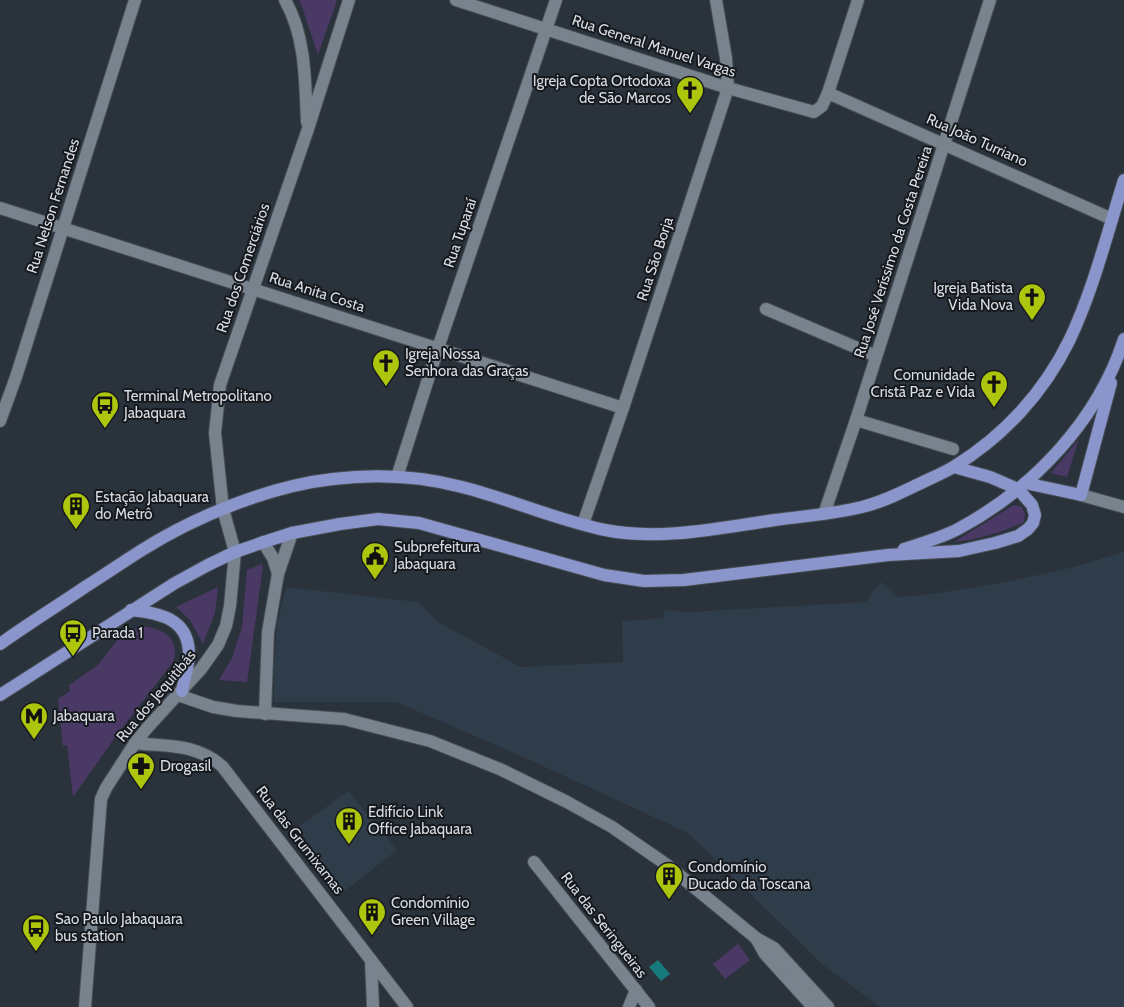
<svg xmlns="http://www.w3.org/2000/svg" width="1124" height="1007" font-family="Cabin,sans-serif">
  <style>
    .built { fill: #2f3c49 }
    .green { fill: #4b3965 }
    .water { fill: #167a7c }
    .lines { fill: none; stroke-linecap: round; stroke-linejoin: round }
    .minor-casing { stroke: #464d54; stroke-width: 14 }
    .major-casing { stroke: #464d54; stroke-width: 14 }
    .minor { stroke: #79838d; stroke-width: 12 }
    .major { stroke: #8a96cb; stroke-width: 12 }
    .labels { text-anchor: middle; stroke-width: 4; stroke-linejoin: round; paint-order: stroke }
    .street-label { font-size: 15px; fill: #d8dde3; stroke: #161a1e }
    .poi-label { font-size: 15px; fill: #d8dde3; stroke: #161a1e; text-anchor: start }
  </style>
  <rect width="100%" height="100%" fill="#2a323b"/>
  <!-- built -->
  <g class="built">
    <path d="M 1124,552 L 1124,1007 L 880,1007 L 823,965 L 688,833 L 521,756 L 396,702 L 274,702 L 274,665 L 277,625 L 286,587 L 418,602 L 438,622 L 521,667 L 623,662 L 622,621 L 664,618 L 663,610 L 688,612 L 866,602 L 871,593 L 881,582 L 899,597 L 931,594 L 996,584 L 1074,567 Z"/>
    <path d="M 348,791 L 397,850 L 337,897 L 289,834 Z"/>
  </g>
  <!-- green -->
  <g class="green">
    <path d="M 299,0 L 337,0 L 318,55 L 301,4 Z"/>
    <path d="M 1079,439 L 1067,477 L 1051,473 Z"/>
    <path d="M 1014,505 L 1022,507 L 1025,514 L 1024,522 C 1001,533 979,539 954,542 Z"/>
    <path d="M 261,564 L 263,566 L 247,682 L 219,680 L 232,658 L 242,627 L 247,570 Z"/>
    <path d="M 218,587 L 215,613 L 203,644 L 190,620 L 176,607 Z"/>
    <path d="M 139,627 C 160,625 182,639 173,662 L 116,736 L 73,797 L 67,745 L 63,746 L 58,699 L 70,691 L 69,685 L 98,665 L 122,634 Z"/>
    <path d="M 738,944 L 750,960 L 725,979 L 713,964 Z"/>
  </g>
  <!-- water -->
  <path class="water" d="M 658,960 L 670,974 L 661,981 L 649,967 Z"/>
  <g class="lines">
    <!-- minor casing -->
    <g class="minor-casing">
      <g id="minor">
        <path d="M 285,0 C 306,37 305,81 307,122"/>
        <path d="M 456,0 L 728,88 L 814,112 L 822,106 L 828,93 L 858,0"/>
        <path d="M 828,93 L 1112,219"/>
        <path d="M 0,208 L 623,408"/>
        <path d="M 766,309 L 876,356"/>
        <path d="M 856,420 L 953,449"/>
        <path d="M 0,421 L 16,377 L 135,0"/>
        <path d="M 397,477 L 438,348 L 556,0"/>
        <path d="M 1081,495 L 1124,507"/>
        <path d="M 824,514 L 856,420 L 990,0"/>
        <path d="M 583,524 L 623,408 L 728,88 L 726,58 L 716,0"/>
        <path d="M 263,542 L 273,558 L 278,574"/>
        <path d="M 178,695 L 213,707 L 237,711 L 344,719 L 430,741 L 502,770 L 567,802 L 612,827 L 667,865 L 756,938 L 774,948 L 828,1007"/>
        <path d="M 265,714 L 268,632 L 278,574 L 292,533"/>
        <path d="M 135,743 C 168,747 195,743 222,766 L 407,1007"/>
        <path d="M 534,862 L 649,1007"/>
        <path d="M 756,938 L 765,954 L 813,1007"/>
        <path d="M 371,960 L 373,1007"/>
        <path d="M 85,1007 L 101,799 L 106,788 L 135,743 L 148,727 L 201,669 L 218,645 L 226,626 L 230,606 L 235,552 L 223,509 L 215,433 L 220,385 L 308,129 L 349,0"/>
        <path d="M 629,1007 L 636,990"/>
      </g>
    </g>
    <!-- major casing -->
    <g class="major-casing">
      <g id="major">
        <path d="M 1025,483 L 1081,495 L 1111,383"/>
        <path d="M 904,549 C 922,543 941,538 958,529 C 1033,489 1098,420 1124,339"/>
        <path d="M 131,610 C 159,613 188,618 189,653 C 189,666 184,679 182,691"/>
        <path d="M 0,644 C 28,624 57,606 85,587 C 104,575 123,562 142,550 C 196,516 270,486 333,479 C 375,474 420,476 462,487 C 510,499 556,520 605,530 C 661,541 719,528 775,520 C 804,516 834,514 862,507 C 883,502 900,493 919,484 C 931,478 944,473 955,466 C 1004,436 1044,392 1069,341 C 1093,291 1107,234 1124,180"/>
        <path d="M 0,695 L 175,583 L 208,565 L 235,552 L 267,541 L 292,533 L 340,524 L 378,519 L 419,523 L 604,575 L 644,581 L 684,580 L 888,555 L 959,551 L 995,543 L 1018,536 L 1028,529 L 1033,523 L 1035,515 L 1032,505 L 1018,489 L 990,477 L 954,467"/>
      </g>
    </g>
    <!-- minor -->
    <use href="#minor" class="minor"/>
    <!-- major -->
    <use href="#major" class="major"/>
  </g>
  <!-- icons -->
  <defs>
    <g id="church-pin" transform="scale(1.4375)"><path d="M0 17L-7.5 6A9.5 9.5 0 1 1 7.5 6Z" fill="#adc60d" stroke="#161a1e"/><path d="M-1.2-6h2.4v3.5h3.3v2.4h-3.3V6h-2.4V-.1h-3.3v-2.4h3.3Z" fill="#111"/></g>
    <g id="bus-pin" transform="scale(1.4375)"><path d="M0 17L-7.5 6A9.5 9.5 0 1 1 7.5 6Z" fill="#adc60d" stroke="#161a1e"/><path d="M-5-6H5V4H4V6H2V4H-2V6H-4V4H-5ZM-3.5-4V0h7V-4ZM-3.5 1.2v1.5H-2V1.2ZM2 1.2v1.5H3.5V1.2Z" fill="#111"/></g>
    <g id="building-pin" transform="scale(1.4375)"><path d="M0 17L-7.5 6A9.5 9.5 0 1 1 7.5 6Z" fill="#adc60d" stroke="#161a1e"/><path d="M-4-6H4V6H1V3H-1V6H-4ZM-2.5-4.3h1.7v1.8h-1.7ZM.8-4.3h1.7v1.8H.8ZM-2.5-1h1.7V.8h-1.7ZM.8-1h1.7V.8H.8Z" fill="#111"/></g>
    <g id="civic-pin" transform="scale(1.4375)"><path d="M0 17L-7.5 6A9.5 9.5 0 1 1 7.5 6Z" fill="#adc60d" stroke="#161a1e"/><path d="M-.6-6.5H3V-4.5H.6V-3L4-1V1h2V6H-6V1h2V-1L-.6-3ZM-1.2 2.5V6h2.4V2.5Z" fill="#111"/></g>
    <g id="metro-pin" transform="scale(1.4375)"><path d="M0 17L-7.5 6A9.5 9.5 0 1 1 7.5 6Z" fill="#adc60d" stroke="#161a1e"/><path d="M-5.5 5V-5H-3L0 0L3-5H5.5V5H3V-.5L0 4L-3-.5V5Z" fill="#111"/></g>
    <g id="pharmacy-pin" transform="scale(1.4375)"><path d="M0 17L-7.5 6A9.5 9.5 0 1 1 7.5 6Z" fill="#adc60d" stroke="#161a1e"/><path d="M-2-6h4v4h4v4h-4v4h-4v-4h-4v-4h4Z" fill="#111"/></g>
  </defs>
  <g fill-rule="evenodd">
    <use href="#church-pin" x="690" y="90"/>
    <use href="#church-pin" x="1032" y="297"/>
    <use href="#church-pin" x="386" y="363"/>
    <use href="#church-pin" x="994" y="384"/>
    <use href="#bus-pin" x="105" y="405"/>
    <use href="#building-pin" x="76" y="506"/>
    <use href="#civic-pin" x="375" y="556"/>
    <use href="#bus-pin" x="73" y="633"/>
    <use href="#metro-pin" x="34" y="716"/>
    <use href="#pharmacy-pin" x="141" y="766"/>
    <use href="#building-pin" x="349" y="821"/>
    <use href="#building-pin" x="669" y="876"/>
    <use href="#building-pin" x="372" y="912"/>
    <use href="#bus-pin" x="36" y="928"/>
  </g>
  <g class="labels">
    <!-- street labels -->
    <g class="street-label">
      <text transform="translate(654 46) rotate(18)" y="5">Rua General Manuel Vargas</text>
      <text transform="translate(977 140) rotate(24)" y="5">Rua João Turriano</text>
      <text transform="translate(53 206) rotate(-72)" y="5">Rua Nelson Fernandes</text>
      <text transform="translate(460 233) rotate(-71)" y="5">Rua Tuparaí</text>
      <text transform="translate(893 252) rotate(-72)" y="5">Rua José Veríssimo da Costa Pereira</text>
      <text transform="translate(655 259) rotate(-72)" y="5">Rua São Borja</text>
      <text transform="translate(243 268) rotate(-71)" y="5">Rua dos Comerciários</text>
      <text transform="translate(317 292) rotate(18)" y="5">Rua Anita Costa</text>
      <text transform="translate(156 696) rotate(-50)" y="5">Rua dos Jequitibás</text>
      <text transform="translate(300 840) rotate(52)" y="5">Rua das Grumixamas</text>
      <text transform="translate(604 925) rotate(52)" y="5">Rua das Seringueiras</text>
    </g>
    <!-- poi labels -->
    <g class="poi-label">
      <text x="671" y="86" text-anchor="end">Igreja Copta Ortodoxa<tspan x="671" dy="17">de São Marcos</tspan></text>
      <text x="1013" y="293" text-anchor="end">Igreja Batista<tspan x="1013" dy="17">Vida Nova</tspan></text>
      <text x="405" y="359">Igreja Nossa<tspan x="405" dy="17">Senhora das Graças</tspan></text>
      <text x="975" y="380" text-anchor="end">Comunidade<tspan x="975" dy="17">Cristã Paz e Vida</tspan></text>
      <text x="124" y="401">Terminal Metropolitano<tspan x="124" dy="17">Jabaquara</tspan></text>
      <text x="95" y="502">Estação Jabaquara<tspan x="95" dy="17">do Metrô</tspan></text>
      <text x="394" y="552">Subprefeitura<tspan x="394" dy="17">Jabaquara</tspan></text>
      <text x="92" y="638">Parada 1</text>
      <text x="53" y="721">Jabaquara</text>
      <text x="160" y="771">Drogasil</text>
      <text x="368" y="817">Edifício Link<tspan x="368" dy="17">Office Jabaquara</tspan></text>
      <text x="688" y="872">Condomínio<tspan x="688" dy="17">Ducado da Toscana</tspan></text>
      <text x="391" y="908">Condomínio<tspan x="391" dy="17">Green Village</tspan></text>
      <text x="55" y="924">Sao Paulo Jabaquara<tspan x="55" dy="17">bus station</tspan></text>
    </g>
  </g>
</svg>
